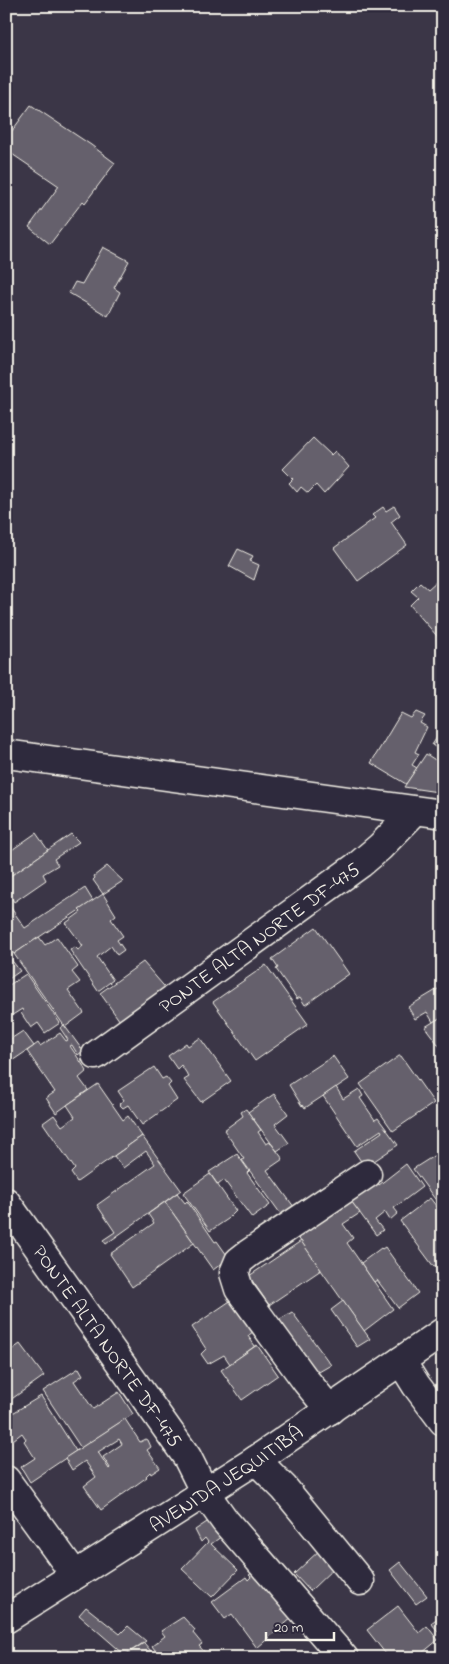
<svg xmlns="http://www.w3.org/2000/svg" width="449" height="1664" font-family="'Indie Flower',sans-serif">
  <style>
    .building { fill: #65616c; stroke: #f4f1e8; fill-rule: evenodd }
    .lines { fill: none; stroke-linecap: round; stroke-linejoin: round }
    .minor-casing { stroke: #f4f1e8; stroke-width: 31 }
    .minor { stroke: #2f2a3d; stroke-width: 28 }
    .labels { text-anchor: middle; stroke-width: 4; stroke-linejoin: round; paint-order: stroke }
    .street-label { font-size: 20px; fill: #f4f1e8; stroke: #2f2a3d }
  </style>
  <rect width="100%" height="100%" fill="#3b3647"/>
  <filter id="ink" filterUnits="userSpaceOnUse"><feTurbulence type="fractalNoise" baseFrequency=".02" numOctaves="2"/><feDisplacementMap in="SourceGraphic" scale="10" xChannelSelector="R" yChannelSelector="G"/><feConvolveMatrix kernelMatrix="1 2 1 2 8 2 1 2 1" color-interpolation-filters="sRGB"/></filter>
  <g filter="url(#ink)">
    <!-- building -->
    <g class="building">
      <path d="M 31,105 L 91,145 L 115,163 L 85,203 L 83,201 L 50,244 L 29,227 L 59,186 L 9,152 L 11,151 L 6,148 L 6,139 Z"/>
      <path d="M 103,247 L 129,261 L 114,288 L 120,292 L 108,316 L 69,293 L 75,282 L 82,284 Z"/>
      <path d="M 313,438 L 331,455 L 335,451 L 349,467 L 324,494 L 316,485 L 308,493 L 301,487 L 297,492 L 289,483 L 293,479 L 283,469 Z"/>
      <path d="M 394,506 L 400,515 L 391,522 L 407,545 L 358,581 L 334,548 L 375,518 L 372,515 L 383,507 L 386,511 Z"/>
      <path d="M 238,549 L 253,556 L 250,561 L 259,565 L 254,580 L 229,566 Z"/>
      <path d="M 438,580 L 443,585 L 443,643 L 410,605 L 418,597 L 411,591 L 420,582 L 428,589 Z"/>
      <path d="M 416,712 L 425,716 L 420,723 L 427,727 L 415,752 L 419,754 L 412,765 L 417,768 L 406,784 L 371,763 L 401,713 L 411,718 Z"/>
      <path d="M 443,728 L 443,752 L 432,745 Z"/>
      <path d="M 426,754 L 443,765 L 443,784 L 438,792 L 404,787 Z"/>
      <path d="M 36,833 L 48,850 L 6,879 L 6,854 Z"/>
      <path d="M 71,834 L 79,842 L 54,859 L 58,865 L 43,874 L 46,880 L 14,902 L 6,890 L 6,879 Z"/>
      <path d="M 107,866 L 123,881 L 103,894 L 93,880 L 95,878 L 94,876 Z"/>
      <path d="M 85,888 L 93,901 L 14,954 L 6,944 L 6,901 L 25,928 Z"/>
      <path d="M 103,894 L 116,915 L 111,919 L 123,936 L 117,940 L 124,950 L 117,955 L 111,946 L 97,957 L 113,980 L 98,991 L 70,950 L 75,947 L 78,950 L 83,946 L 66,923 L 81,912 L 79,910 Z"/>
      <path d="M 316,927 L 349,974 L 305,1005 L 300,997 L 297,999 L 276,969 L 278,968 L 272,959 Z"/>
      <path d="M 39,937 L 45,945 L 57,937 L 78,967 L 72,972 L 80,982 L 68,990 L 84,1013 L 65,1027 L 14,954 Z"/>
      <path d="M 6,953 L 20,971 L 6,981 Z"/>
      <path d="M 143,962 L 169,992 L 122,1024 L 100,993 Z"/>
      <path d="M 266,965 L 308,1024 L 255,1061 L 213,1002 Z"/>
      <path d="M 26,974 L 60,1023 L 45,1033 L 38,1023 L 31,1028 L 21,1013 L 23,1011 L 22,1009 L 6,1019 L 6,993 L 9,991 L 6,987 Z"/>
      <path d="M 443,986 L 443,1016 L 433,1022 L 427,1012 L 415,1019 L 408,1007 Z"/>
      <path d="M 443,1016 L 443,1051 L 425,1027 Z"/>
      <path d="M 64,1025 L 83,1051 L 78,1055 L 72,1045 L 70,1046 L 87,1071 L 79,1078 L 88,1090 L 56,1113 L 46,1098 L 55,1092 L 27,1051 L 38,1043 L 40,1046 L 60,1033 L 66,1041 L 68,1040 L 60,1028 Z"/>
      <path d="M 23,1031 L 34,1046 L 6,1065 L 6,1042 Z"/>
      <path d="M 200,1038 L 231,1081 L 201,1102 L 184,1080 L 189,1077 L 181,1065 L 177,1069 L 168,1056 L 186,1043 L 188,1046 Z"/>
      <path d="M 333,1056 L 349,1079 L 305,1108 L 303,1105 L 302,1106 L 289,1085 Z"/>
      <path d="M 399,1056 L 401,1056 L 434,1103 L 393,1131 L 360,1084 Z"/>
      <path d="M 154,1067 L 162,1079 L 166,1077 L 171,1083 L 168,1086 L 177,1100 L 142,1125 L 128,1105 L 123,1108 L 119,1104 L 124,1100 L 118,1091 Z"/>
      <path d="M 98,1084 L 123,1120 L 128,1116 L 142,1136 L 77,1182 L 71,1173 L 75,1169 L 43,1123 L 54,1115 L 62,1126 L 75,1117 L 67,1105 Z"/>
      <path d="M 336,1087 L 343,1099 L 359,1089 L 363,1096 L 360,1098 L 375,1120 L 378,1118 L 398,1145 L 365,1167 L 354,1151 L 382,1132 L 381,1130 L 357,1146 L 323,1096 Z"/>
      <path d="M 274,1094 L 288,1114 L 275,1124 L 289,1143 L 277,1151 L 248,1112 Z"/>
      <path d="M 246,1109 L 261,1130 L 258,1132 L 266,1144 L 270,1142 L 283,1159 L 267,1170 L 297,1211 L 285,1220 L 242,1160 L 244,1159 L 224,1130 L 243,1116 L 241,1112 Z"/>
      <path d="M 142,1136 L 181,1190 L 106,1244 L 103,1240 L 115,1232 L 97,1205 L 155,1164 L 146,1151 L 123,1168 L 114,1156 Z"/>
      <path d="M 443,1150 L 443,1210 L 413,1169 Z"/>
      <path d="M 237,1154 L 249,1171 L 247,1173 L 270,1205 L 252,1218 L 224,1180 L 218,1185 L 209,1172 Z"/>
      <path d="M 406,1164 L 422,1187 L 394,1208 L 398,1213 L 390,1220 L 385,1212 L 375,1220 L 383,1230 L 376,1235 L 351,1201 L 378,1183 L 379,1185 Z"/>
      <path d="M 210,1174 L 236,1211 L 228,1219 L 210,1231 L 183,1193 Z"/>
      <path d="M 177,1193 L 185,1203 L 187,1201 L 215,1242 L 217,1241 L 229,1258 L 213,1270 L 165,1202 Z"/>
      <path d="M 430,1198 L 443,1215 L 443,1261 L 434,1267 L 400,1221 Z"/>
      <path d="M 351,1201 L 360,1213 L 343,1224 L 353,1238 L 347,1243 L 393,1309 L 364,1331 L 297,1236 Z"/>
      <path d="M 165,1202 L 194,1243 L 132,1287 L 110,1254 L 154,1223 L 148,1214 Z"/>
      <path d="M 301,1241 L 321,1270 L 269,1305 L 249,1276 Z"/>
      <path d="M 385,1247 L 418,1293 L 398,1308 L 377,1280 L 374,1282 L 361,1263 L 381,1248 L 382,1249 Z"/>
      <path d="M 233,1299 L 255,1330 L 248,1336 L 255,1346 L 230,1364 L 224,1355 L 208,1364 L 201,1354 L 206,1349 L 192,1327 Z"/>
      <path d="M 343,1301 L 370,1339 L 357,1347 L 331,1310 Z"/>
      <path d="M 292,1312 L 331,1365 L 312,1376 L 275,1322 Z"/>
      <path d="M 20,1344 L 44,1376 L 6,1403 L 6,1354 Z"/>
      <path d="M 257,1345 L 278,1375 L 242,1400 L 221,1370 Z"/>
      <path d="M 79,1368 L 83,1375 L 74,1381 L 93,1409 L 119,1392 L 133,1414 L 81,1448 L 43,1391 Z"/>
      <path d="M 41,1396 L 76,1451 L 30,1482 L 21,1467 L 35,1458 L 24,1441 L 26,1439 L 22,1433 L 13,1440 L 6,1429 L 6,1417 Z"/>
      <path d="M 125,1419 L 140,1442 L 146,1439 L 148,1440 L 151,1447 L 147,1450 L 160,1468 L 151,1474 L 150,1472 L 146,1476 L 147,1477 L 101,1510 L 84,1486 L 96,1477 L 85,1461 L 72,1470 L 65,1458 ZM 119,1439 L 122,1444 L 103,1457 L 110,1468 L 109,1469 L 98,1452 Z"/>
      <path d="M 219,1514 L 232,1529 L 211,1544 L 238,1570 L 212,1597 L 182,1569 L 208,1542 L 205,1538 L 201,1542 L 195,1530 Z"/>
      <path d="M 322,1548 L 337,1565 L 310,1591 L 294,1574 Z"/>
      <path d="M 400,1562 L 427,1596 L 416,1604 L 390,1570 Z"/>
      <path d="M 263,1565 L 293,1617 L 257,1648 L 232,1614 L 225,1619 L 212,1602 L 246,1577 L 248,1580 L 251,1577 L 249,1575 Z"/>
      <path d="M 398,1606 L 419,1633 L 427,1626 L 438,1640 L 416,1658 L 389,1658 L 367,1630 Z"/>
      <path d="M 86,1607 L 120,1634 L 128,1626 L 146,1641 L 125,1655 L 79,1615 Z"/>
      <path d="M 443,1614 L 443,1637 L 431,1623 Z"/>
      <path d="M 183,1617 L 195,1630 L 193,1633 L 202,1644 L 199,1646 L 210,1658 L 161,1658 L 152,1646 L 165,1636 L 161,1631 Z"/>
      <path d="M 144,1643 L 157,1658 L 129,1658 L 125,1655 Z"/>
    </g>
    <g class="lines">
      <!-- minor casing -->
      <g class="minor-casing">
        <g id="minor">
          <path d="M 6,754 L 443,814"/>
          <path id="s1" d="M 96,1055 L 360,864 L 380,847 L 415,811"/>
          <path id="s2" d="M 6,1202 L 187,1457 L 205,1493 L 225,1521 L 344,1658"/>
          <path d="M 401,1361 L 416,1385 L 443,1421"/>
          <path d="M 330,1410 L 306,1381 L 239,1289 L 234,1273 L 239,1261 L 248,1254 L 367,1174"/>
          <path d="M 256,1460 L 284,1488 L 360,1581"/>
          <path d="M 6,1480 L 75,1575"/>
          <path id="s3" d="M 6,1619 L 256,1460 L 443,1332"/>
        </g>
      </g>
      <!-- minor -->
      <use href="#minor" class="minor"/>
    </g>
  </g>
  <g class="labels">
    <!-- street labels -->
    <g class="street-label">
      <text dy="7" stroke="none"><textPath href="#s1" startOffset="201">PONTE ALTA NORTE DF-475</textPath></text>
      <text dy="7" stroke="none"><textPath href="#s2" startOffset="176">PONTE ALTA NORTE DF-475</textPath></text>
      <text dy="7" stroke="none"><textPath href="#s3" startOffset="261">AVENIDA JEQUITIBÁ</textPath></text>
    </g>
  </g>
  <!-- margin -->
  <rect width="449" height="1664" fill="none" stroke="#2f2a3d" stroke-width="25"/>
  <rect x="12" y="12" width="424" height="1639" fill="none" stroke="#f4f1e8" stroke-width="2" filter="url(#ink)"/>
  <!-- scale -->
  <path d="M266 1632v8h68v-8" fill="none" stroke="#f4f1e8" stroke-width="2.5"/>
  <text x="274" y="1632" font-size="15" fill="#f4f1e8" stroke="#2f2a3d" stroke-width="4" paint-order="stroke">20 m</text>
</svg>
